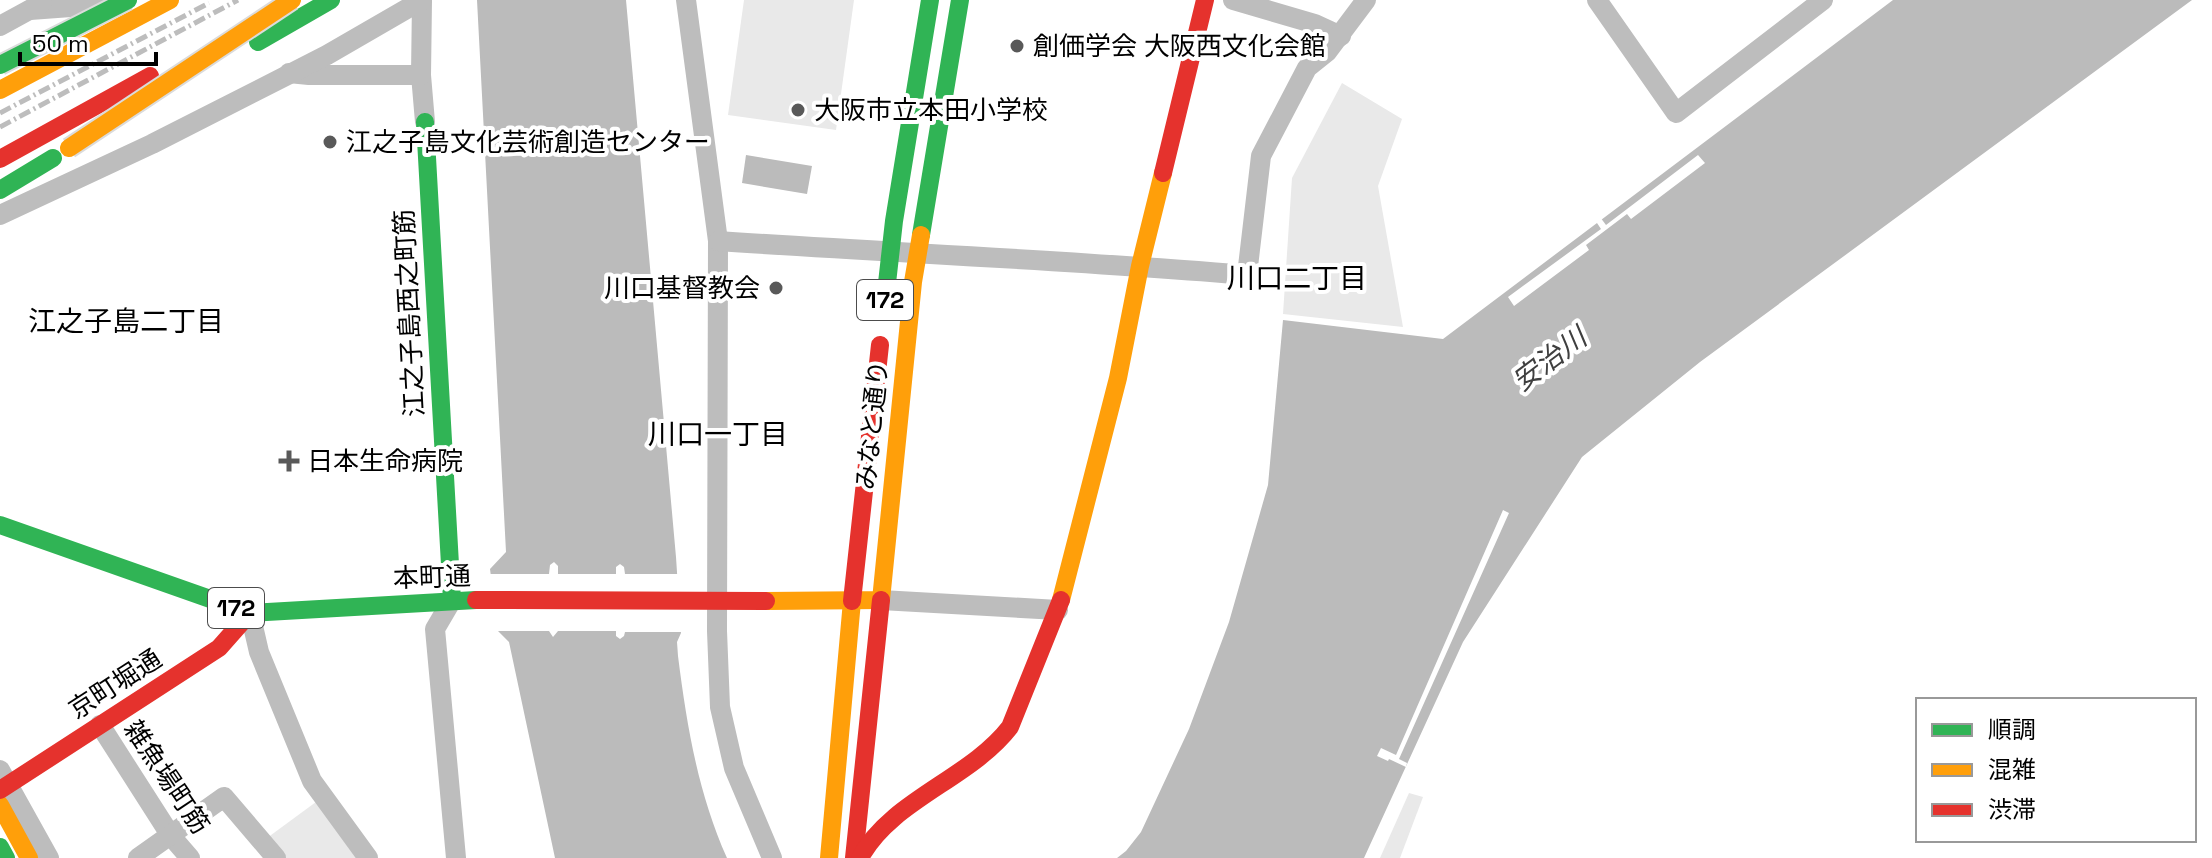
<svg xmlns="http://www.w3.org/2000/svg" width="2212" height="858" font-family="'Space Grotesk','Noto Sans JP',sans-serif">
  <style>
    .green { fill: #e9e9e9 }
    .water { fill: #bbb }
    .pier { fill: #fff }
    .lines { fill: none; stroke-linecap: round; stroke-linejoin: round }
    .street { stroke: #bdbdbd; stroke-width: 20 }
    .fast { stroke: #30b455; stroke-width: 18 }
    .slow { stroke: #ff9f0a; stroke-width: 18 }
    .jam { stroke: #e5322d; stroke-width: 18 }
    .rail { stroke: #bdbdbd; stroke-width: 5; stroke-dasharray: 12 4 2 4; stroke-linecap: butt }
    .fast-bridge-casing { stroke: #dbdbdb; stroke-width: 22; stroke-linecap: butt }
    .slow-bridge-casing { stroke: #dbdbdb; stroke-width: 22; stroke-linecap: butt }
    .fast-bridge { stroke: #30b455; stroke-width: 18 }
    .slow-bridge { stroke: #ff9f0a; stroke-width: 18 }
    .poi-dot { fill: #595959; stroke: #fff; stroke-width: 3 }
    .labels { text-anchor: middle; stroke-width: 8; stroke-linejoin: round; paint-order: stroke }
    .shield { fill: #fff; stroke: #4c4c4c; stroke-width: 2 }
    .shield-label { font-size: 24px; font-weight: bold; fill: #000 }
    .poi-label { font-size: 26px; fill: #000; stroke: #fff; text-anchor: start }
    .street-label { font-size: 26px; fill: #000; stroke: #fff }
    .neighbourhood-label { font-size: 28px; fill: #000; stroke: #fff }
    .water-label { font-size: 28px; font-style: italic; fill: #3f3f3f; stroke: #fff }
  </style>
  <rect width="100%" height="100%" fill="#fff"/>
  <!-- green -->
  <g class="green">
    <path d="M 744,0 L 854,0 L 836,130 L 728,115 Z"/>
    <path d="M 1342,83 L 1402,119 L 1378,186 L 1403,327 L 1283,314 L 1292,178 Z"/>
    <path d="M 1409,793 L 1423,797 L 1400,858 L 1380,858 Z"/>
    <path d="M 316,802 L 356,858 L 284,858 L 267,838 Z"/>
  </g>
  <!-- water -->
  <g class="water">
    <path d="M 477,0 L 626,0 L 676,557 L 681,633 L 677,642 L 678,656 C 687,727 698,793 727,858 L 555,858 L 509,642 L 498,631 L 490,569 L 506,552 Z"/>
    <path d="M 1893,0 L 2192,0 L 1700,362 L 1582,457 L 1463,642 L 1364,858 L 1117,858 L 1126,851 L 1141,832 L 1189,729 L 1229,622 L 1268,485 L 1283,320 L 1443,339 Z"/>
    <path d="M 746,155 L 812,166 L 807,194 L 742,183 Z"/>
  </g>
  <!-- pier -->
  <g class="pier">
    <path d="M 1698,155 L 1705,163 L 1631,219 L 1627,214 L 1586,245 L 1589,250 L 1514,306 L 1508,297 L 1601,229 L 1595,220 L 1600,217 L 1606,225 Z"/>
    <path d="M 1503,510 L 1509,513 L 1399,759 L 1407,763 L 1406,767 L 1389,759 L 1388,761 L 1377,756 L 1381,748 L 1396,755 Z"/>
    <path d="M 554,562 L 558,566 L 558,574 L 616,574 L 616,567 L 620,564 L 624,567 L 625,574 L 681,574 L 685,632 L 625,632 L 624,636 L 620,639 L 616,636 L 616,631 L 558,631 L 553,637 L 549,631 L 494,631 L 487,574 L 549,574 L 550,565 Z"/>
  </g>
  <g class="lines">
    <!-- street -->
    <g class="street">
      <path d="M 422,0 L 421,75 L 425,122"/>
      <path d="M 686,0 L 718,241 L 717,631 L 720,707 L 734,768 L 772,858"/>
      <path d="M 1233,0 L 1315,24 L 1341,36"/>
      <path d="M 1597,0 L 1676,113 L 1823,0"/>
      <path d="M 30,10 L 98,5"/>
      <path d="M 0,26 L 42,3"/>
      <path d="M 289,73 L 309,75 L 421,75"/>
      <path d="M 0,215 L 152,144 L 327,55 L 422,0"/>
      <path d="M 718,241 C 894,253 1071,260 1247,275 L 1261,156 L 1307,68 L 1327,52 L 1366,0"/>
      <path d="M 452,600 L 435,629 L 456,858"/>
      <path d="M 881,600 L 1058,610"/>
      <path d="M 250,613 L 259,652 L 312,781 L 368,858"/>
      <path d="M 100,725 L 171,836 L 190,858"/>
      <path d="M 0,770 L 49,858"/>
      <path d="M 138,858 L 224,797 L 276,858"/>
    </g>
    <!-- fast -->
    <g class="fast">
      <path d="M 258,42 L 331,0"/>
      <path d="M 425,122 L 452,600"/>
      <path d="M 0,190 L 53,158"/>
      <path d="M 921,235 L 960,0"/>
      <path d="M 886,292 L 894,221 L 930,0"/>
      <path d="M 0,525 L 250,613 L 476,600"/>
      <path d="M 0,847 L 6,858"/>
    </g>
    <!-- slow -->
    <g class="slow">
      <path d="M 0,90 L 170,0"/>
      <path d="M 1061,600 L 1118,378 L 1140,266 L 1163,173"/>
      <path d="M 766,601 L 881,600 L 913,282 L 921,235"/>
      <path d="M 0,805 L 29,858"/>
      <path d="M 829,858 L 852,601"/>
    </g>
    <!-- jam -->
    <g class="jam">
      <path d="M 0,159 L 150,76"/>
      <path d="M 1163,173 L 1205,0"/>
      <path d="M 476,600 L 766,601"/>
      <path d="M 852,601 L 880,345"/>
      <path d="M 0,790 L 219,648 L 250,613"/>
      <path d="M 854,858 L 881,600"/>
      <path d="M 860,858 C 891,800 970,779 1010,727 L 1061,600"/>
    </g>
    <!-- rail -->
    <g class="rail">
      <path d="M 0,113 L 209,3"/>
      <path d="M 0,127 L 238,0"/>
    </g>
    <!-- fast-bridge casing -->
    <g class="fast-bridge-casing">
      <path id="fast-bridge" d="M 0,65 L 128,0"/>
    </g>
    <!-- slow-bridge casing -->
    <g class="slow-bridge-casing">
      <path id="slow-bridge" d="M 69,148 L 292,0"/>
    </g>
    <!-- fast-bridge -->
    <use href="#fast-bridge" class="fast-bridge"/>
    <!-- slow-bridge -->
    <use href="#slow-bridge" class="slow-bridge"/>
  </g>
  <!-- markers -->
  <g class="poi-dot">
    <circle cx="1017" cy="46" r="8"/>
    <circle cx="798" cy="110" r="8"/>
    <circle cx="330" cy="142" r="8"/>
    <circle cx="776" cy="288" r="8"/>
    <path d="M285 449h8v8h8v8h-8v8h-8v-8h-8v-8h8z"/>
  </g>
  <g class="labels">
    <!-- shield labels -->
    <g class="shield">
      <rect x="857" y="280" width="56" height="40" rx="6"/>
      <rect x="208" y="588" width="56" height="40" rx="6"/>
    </g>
    <g class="shield-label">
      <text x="885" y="308">172</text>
      <text x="236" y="616">172</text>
    </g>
    <!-- poi labels -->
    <g class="poi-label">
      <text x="1033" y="55">創価学会 大阪西文化会館</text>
      <text x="814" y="119">大阪市立本田小学校</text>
      <text x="346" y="151">江之子島文化芸術創造センター</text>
      <text x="760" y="297" text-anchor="end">川口基督教会</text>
      <text x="307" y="470">日本生命病院</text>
    </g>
    <!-- street labels -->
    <g class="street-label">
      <text transform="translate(409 313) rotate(-93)" y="9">江之子島西之町筋</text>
      <text transform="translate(872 425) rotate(-84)" y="9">みなと通り</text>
      <text transform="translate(432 577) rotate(-2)" y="9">本町通</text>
      <text transform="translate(115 684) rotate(-33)" y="9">京町堀通</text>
      <text transform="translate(167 777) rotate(56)" y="9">雑魚場町筋</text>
    </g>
    <!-- neighbourhood labels -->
    <g class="neighbourhood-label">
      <text x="1297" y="288">川口二丁目</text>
      <text x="126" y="331">江之子島二丁目</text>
      <text x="718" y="444">川口一丁目</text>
    </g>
    <!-- water labels -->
    <g class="water-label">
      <text transform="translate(1549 359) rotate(-37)" y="10">安治川</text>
    </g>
  </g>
  <!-- legend -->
  <rect x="1916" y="698" width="280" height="144" fill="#ffffff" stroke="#999999" stroke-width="2"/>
  <rect x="1932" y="724" width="40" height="12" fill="#30b455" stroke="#999999" stroke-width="2"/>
  <text x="1988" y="738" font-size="24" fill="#000000">順調</text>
  <rect x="1932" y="764" width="40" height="12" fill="#ff9f0a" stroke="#999999" stroke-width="2"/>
  <text x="1988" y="778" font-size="24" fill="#000000">混雑</text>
  <rect x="1932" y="804" width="40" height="12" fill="#e5322d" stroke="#999999" stroke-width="2"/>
  <text x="1988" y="818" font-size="24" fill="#000000">渋滞</text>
  <!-- scale -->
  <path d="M20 52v12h136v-12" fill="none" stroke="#000000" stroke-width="4"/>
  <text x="32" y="52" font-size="24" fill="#000000" stroke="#ffffff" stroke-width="6" paint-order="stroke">50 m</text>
</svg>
